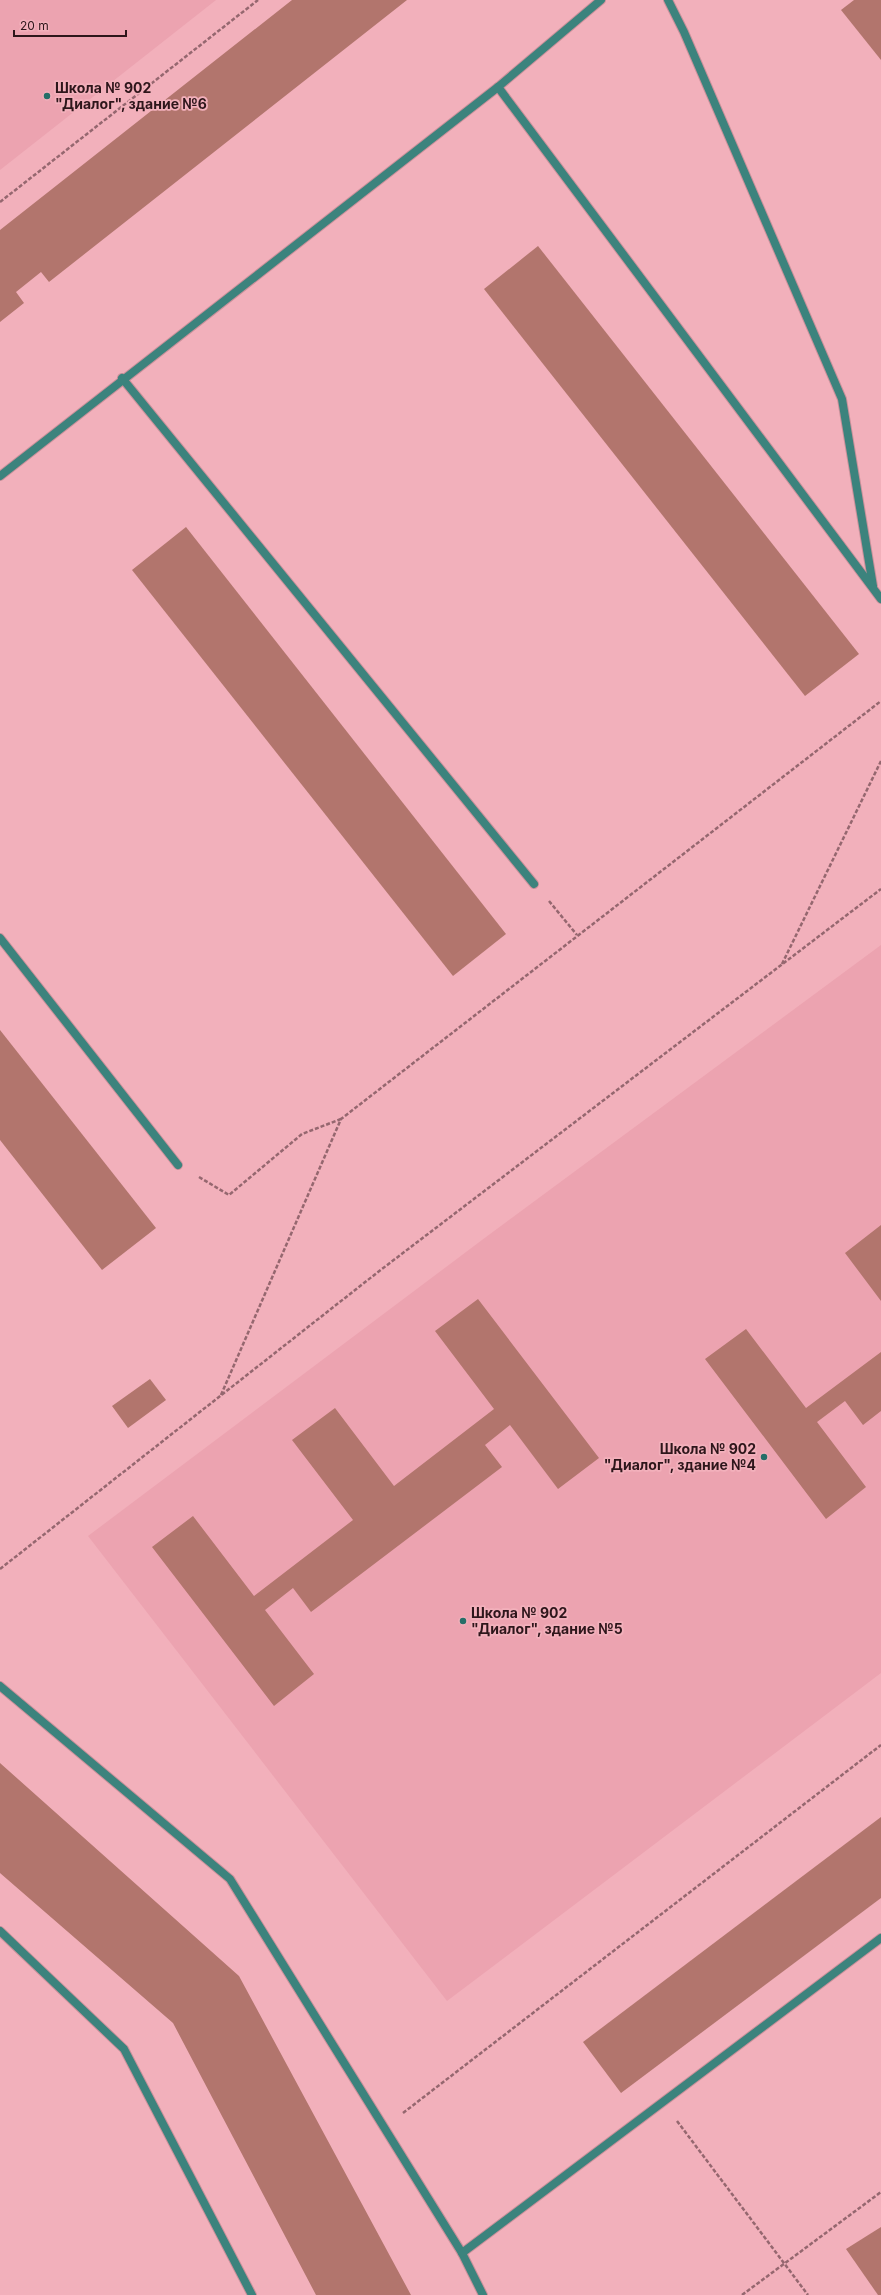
<svg xmlns="http://www.w3.org/2000/svg" width="881" height="2295" font-family="Inter,sans-serif">
  <style>
    .built { fill: #eca3b0 }
    .building { fill: #b2756d }
    .lines { fill: none; stroke-linecap: round; stroke-linejoin: round }
    .lane-casing { stroke: #cb919b; stroke-width: 10 }
    .path { stroke: #95676f; stroke-width: 2.5; stroke-dasharray: 4 2; stroke-linecap: butt }
    .lane { stroke: #3c837d; stroke-width: 8 }
    .poi-dot { fill: #256e68; stroke: #f2b0bb; stroke-width: 1.5 }
    .labels { text-anchor: middle; stroke-width: 3.5; stroke-linejoin: round; paint-order: stroke }
    .poi-label { font-size: 14px; font-weight: bold; fill: #2e161b; stroke: #f2b0bb; text-anchor: start }
  </style>
  <rect width="100%" height="100%" fill="#f2b0bb"/>
  <!-- built -->
  <g class="built">
    <path d="M 0,0 L 216,0 L 0,170 Z"/>
    <path d="M 881,945 L 881,1673 L 447,2001 L 88,1536 L 482,1240 Z"/>
  </g>
  <!-- building -->
  <g class="building">
    <path d="M 292,0 L 407,0 L 49,282 L 41,272 L 16,292 L 24,303 L 0,322 L 0,230 Z"/>
    <path d="M 854,0 L 881,0 L 881,60 L 841,10 Z"/>
    <path d="M 538,246 L 859,654 L 805,696 L 484,289 Z"/>
    <path d="M 186,527 L 506,934 L 453,976 L 132,570 Z"/>
    <path d="M 0,1030 L 156,1228 L 102,1270 L 0,1140 Z"/>
    <path d="M 881,1225 L 881,1301 L 845,1253 Z"/>
    <path d="M 478,1299 L 599,1458 L 558,1489 L 510,1425 L 485,1445 L 502,1467 L 311,1612 L 293,1588 L 265,1610 L 314,1674 L 274,1706 L 152,1547 L 193,1516 L 254,1596 L 353,1520 L 292,1440 L 335,1408 L 394,1486 L 494,1409 L 435,1331 Z"/>
    <path d="M 746,1329 L 806,1408 L 881,1352 L 881,1411 L 863,1425 L 845,1401 L 817,1422 L 866,1487 L 826,1519 L 705,1359 Z"/>
    <path d="M 150,1379 L 166,1400 L 128,1428 L 112,1406 Z"/>
    <path d="M 0,1763 L 239,1976 L 411,2295 L 316,2295 L 173,2023 L 0,1873 Z"/>
    <path d="M 881,1817 L 881,1898 L 621,2093 L 583,2042 Z"/>
    <path d="M 881,2227 L 881,2295 L 878,2295 L 846,2249 Z"/>
  </g>
  <g class="lines">
    <!-- lane casing -->
    <g class="lane-casing">
      <g id="lane">
        <path d="M 668,0 L 684,32 L 842,399 L 873,586"/>
        <path d="M 498,87 L 881,599"/>
        <path d="M 122,378 L 534,884"/>
        <path d="M 0,476 L 498,87 L 601,0"/>
        <path d="M 0,938 L 178,1165"/>
        <path d="M 0,1686 L 230,1879 L 462,2253 L 483,2295"/>
        <path d="M 0,1931 L 124,2049 L 252,2295"/>
        <path d="M 462,2253 L 881,1938"/>
      </g>
    </g>
    <!-- path -->
    <g class="path">
      <path d="M 0,202 L 258,0"/>
      <path d="M 549,901 L 577,935"/>
      <path d="M 782,964 L 881,761"/>
      <path d="M 199,1177 L 229,1195 L 302,1134 L 341,1119"/>
      <path d="M 221,1395 L 341,1119 L 881,701"/>
      <path d="M 0,1569 L 378,1272 L 881,889"/>
      <path d="M 403,2113 L 881,1745"/>
      <path d="M 677,2121 L 808,2295"/>
      <path d="M 742,2295 L 881,2192"/>
    </g>
    <!-- lane -->
    <use href="#lane" class="lane"/>
  </g>
  <!-- markers -->
  <g class="poi-dot">
    <circle cx="47" cy="96" r="4"/>
    <circle cx="764" cy="1457" r="4"/>
    <circle cx="463" cy="1621" r="4"/>
  </g>
  <g class="labels">
    <!-- poi labels -->
    <g class="poi-label">
      <text x="55" y="93">Школа № 902<tspan x="55" dy="16">"Диалог", здание №6</tspan></text>
      <text x="756" y="1454" text-anchor="end">Школа № 902<tspan x="756" dy="16">"Диалог", здание №4</tspan></text>
      <text x="471" y="1618">Школа № 902<tspan x="471" dy="16">"Диалог", здание №5</tspan></text>
    </g>
  </g>
  <!-- scale -->
  <path d="M14 30v6h112v-6" fill="none" stroke="#2e161b" stroke-width="2"/>
  <text x="20" y="30" font-size="12" fill="#2e161b" stroke="#f2b0bb" stroke-width="3" paint-order="stroke">20 m</text>
</svg>
